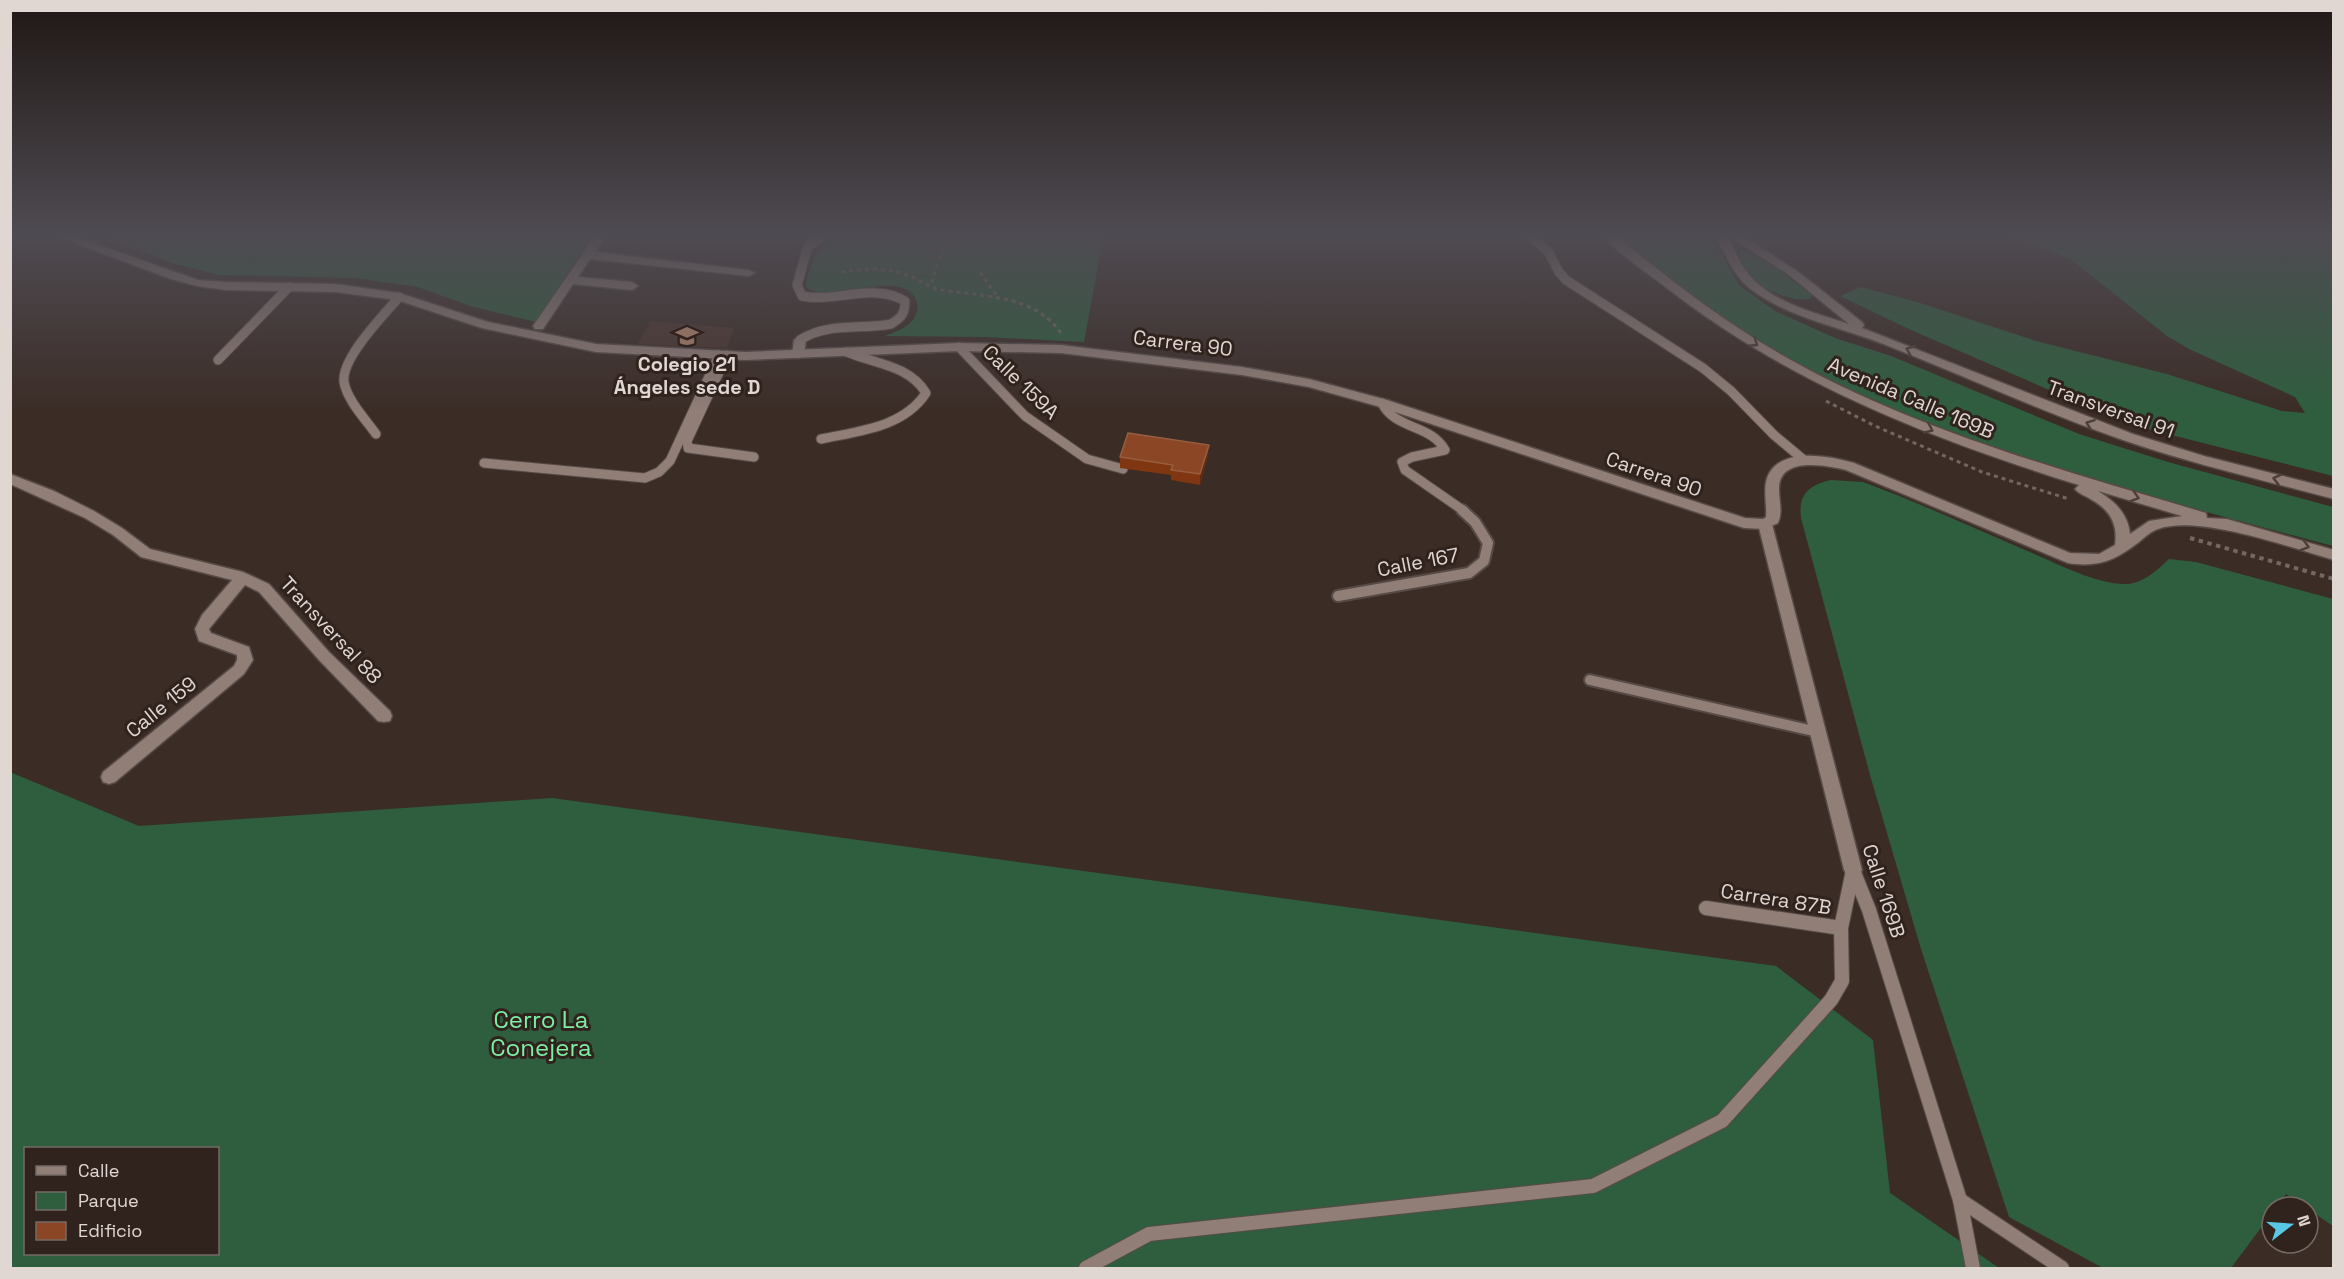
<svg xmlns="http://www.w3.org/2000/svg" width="2344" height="1279" font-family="'Space Grotesk',sans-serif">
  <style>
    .built { fill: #49342c }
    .green { fill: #2e5e3e; fill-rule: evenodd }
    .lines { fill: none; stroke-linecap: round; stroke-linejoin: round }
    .lane-far2-casing { stroke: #574a46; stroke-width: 11 }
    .lane-far1-casing { stroke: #574a46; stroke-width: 14 }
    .lane-casing { stroke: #574a46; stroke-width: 16 }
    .street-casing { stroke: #574a46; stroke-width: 3 }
    .secondary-casing { stroke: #574a46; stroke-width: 3 }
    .path-far1 { stroke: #746762; stroke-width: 3; stroke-dasharray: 4 4; stroke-linecap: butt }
    .path { stroke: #746762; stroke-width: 4; stroke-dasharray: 4.5 4.5; stroke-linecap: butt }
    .lane-far2 { stroke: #907e77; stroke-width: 9 }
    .lane-far1 { stroke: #907e77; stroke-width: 10 }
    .lane { stroke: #907e77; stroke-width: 14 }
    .street { fill: #907e77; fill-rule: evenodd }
    .secondary { fill: #907e77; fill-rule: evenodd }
    .wall { fill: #803610 }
    .shaded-wall { fill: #602b10 }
    .building { fill: #8b4725; stroke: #985e40; stroke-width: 1.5 }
    .oneway { stroke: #4d3e38 }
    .labels { text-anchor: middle; stroke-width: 6; stroke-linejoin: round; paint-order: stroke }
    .street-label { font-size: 20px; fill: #e0d6d2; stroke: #30221d }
    .poi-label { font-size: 20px; font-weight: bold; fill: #e0d6d2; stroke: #30221d }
    .near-park-label { font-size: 24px; fill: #7cefa4; stroke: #30221d }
  </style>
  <rect width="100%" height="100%" fill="#3b2c26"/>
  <!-- built -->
  <path class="built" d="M 650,321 L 734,328 L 727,348 L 638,344 Z"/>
  <!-- green -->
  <g class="green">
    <path d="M 97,233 L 594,233 L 536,322 L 470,306 L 418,287 L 356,278 L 218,275 L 172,263 Z"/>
    <path d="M 842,233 L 1104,233 L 1084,342 L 985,337 L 885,336 C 895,332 905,329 913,320 C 916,316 919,308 917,303 C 910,271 850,293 828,293 C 818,293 814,292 806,287 C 809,262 819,243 842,233 Z"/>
    <path d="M 1614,233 L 1710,233 L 1739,285 L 1775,311 L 1835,338 L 1891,356 L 2079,434 L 2168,462 L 2333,507 L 2333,546 L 2072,476 L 1927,427 L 1825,382 L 1748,336 L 1664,277 Z"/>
    <path d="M 1994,233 L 2333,233 L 2333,476 L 2128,424 L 1911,330 L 1840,296 L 1861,287 L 1917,302 L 2036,341 L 2167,374 L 2282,411 L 2305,413 L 2295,397 L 2189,349 L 2167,336 L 2073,261 L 2052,252 Z"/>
    <path d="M 1742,250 L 1773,266 L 1812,295 L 1810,299 C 1794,302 1765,291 1753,279 C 1747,273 1743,263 1739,255 Z"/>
    <path d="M 1831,480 L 1863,482 C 1920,503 1976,529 2032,553 C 2058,564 2098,585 2127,584 C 2144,583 2157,570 2169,559 L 2196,562 L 2333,599 L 2333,1226 L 2286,1194 L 2277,1207 L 2272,1207 L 2272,1213 L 2231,1268 L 2103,1268 L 2009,1217 L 1921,949 L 1870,775 L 1801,518 C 1798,494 1809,485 1831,480 Z"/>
    <path d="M 10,772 L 139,826 L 552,798 L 1776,966 L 1873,1040 L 1890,1193 L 1999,1268 L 11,1268 ZM 26,1148 L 218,1148 L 218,1254 L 26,1254 Z"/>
  </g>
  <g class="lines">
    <!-- lane-far2 casing -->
    <g class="lane-far2-casing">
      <g id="lane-far2">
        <path d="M 1525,233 L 1548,251 L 1559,272 L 1566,280 L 1703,368 L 1731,391 L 1774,435 L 1804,460"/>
        <path d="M 800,340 C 827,322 860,330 891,324 C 901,318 905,314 905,301 C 874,282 836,303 802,296 L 797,285 L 808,246 L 826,233"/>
        <path d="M 959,347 L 1025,416 L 1087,459 L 1123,469"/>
        <path d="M 727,355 L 687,441 L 688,448 L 754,457"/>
        <path d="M 218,360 L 289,287"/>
        <path d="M 1382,403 C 1395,430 1431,424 1445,450 L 1412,457 L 1402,462 L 1405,470 L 1464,511"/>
        <path d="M 376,434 C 366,420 347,400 344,382 C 341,358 384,315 399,297"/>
        <path d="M 821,439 C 858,431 903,428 926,393 C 909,365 875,364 847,352"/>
        <path d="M 484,463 L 645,478 L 659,472 L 670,461 L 719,355"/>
      </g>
    </g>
    <!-- lane-far1 casing -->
    <g class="lane-far1-casing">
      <g id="lane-far1">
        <path d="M 1338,596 L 1469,573 L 1484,561 L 1488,543 L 1475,522 L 1462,510"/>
        <path d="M 1590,680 L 1818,732"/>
      </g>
    </g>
    <!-- lane casing -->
    <g class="lane-casing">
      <g id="lane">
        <path d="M 1853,870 L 1869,910 L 1960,1200 L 1973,1268"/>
        <path d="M 1706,908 L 1841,928"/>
        <path d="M 1960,1200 L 2062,1268"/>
        <path d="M 1086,1268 L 1149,1234 L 1593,1186 L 1722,1121 L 1831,1000 L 1842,981 L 1841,928 L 1853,870"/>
      </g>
    </g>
    <!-- street casing -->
    <g class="street-casing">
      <g id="street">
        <path d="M 597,233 L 608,233 L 595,252 L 749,270 L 755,273 L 749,276 L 590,259 L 578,277 L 632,282 L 638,286 L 632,290 L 573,284 L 543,329 L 535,329 L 533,326 Z"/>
        <path d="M 800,336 L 806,340 L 804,354 L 798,358 L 792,354 L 794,340 Z"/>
        <path d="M 10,474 L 54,491 L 94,511 L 122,528 L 150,549 L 243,572 L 269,584 L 329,652 L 390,711 L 392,716 L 390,721 L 384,722 L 378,721 L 319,660 L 259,592 L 245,585 L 209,629 L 211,633 L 249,647 L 253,660 L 244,674 L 115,782 L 109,784 L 103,782 L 101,777 L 103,772 L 234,666 L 237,660 L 237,655 L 199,641 L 195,629 L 202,615 L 232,580 L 141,557 L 113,535 L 85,518 L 10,484 Z"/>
        <path d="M 1765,519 L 1772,524 L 1862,870 L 1859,875 L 1853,878 L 1847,875 L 1844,870 L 1758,524 Z"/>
      </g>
    </g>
    <!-- secondary casing -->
    <g class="secondary-casing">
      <g id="secondary">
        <path d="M 48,233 L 64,233 L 198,280 L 226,282 L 335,284 L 399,293 L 488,322 L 596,344 L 745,352 L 959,343 L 1061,345 L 1242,367 L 1309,379 L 1387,400 L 1745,518 L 1763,519 L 1766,517 C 1767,504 1763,490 1767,478 C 1779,446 1829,456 1854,463 L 2070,553 L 2099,554 L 2115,545 C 2118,524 2110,510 2092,500 C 2086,496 2079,494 2075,489 L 2079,485 C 1932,439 1790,384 1667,288 C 1645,271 1618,254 1600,233 L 1613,233 C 1666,277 1721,320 1782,355 C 1913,430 2062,470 2206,513 L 2207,518 L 2227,519 L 2334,550 L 2334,560 C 2292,548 2198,514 2158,529 C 2151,531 2145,537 2139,542 C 2116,560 2098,568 2068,563 L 1846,470 C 1825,465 1778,456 1779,490 C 1779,501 1783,512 1778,523 L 1765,529 L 1744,528 L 1377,406 L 1309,387 L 1242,375 L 1061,353 L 959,351 L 745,360 L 596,352 L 482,328 L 397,300 L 335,292 L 226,290 L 197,286 L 171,279 ZM 2098,491 L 2182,516 L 2149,521 L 2130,534 C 2128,514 2115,501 2098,491 Z"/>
        <path d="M 1714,233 L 1738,233 L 1797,271 L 1862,322 L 1864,325 L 1862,328 L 2133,434 L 2204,456 L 2334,489 L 2334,499 C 2263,480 2192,464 2123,440 C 2042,412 1965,376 1886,345 C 1841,327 1791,319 1752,290 C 1733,276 1725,253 1714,233 ZM 1726,234 L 1789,275 L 1849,324 C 1815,313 1769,302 1746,271 C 1738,260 1733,246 1726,234 Z"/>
      </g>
    </g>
    <!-- path-far1 -->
    <g class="path-far1">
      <path d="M 947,233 L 932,282 L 936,289 C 980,297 1036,293 1062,335"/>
      <path d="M 841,272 C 881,266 900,268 935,289"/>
      <path d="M 980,272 L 999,299"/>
      <path d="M 1826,401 L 1875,426 L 1982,472 L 2069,499"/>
    </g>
    <!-- path -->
    <path class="path" d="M 2190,538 L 2334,579"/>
    <!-- lane-far2 -->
    <use href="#lane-far2" class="lane-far2"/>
    <!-- lane-far1 -->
    <use href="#lane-far1" class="lane-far1"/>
    <!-- lane -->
    <use href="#lane" class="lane"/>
    <!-- street -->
    <use href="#street" class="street"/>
    <!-- secondary -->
    <use href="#secondary" class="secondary"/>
  </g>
  <!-- wall -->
  <path class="wall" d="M 1208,455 L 1200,485 L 1171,480 L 1171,475 L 1120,468 L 1120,457 Z"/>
  <!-- shaded-wall -->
  <path class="shaded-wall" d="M 1209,445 L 1208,455 L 1200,485 L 1200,474 Z"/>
  <!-- building -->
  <path class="building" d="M 1128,433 L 1209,445 L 1200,474 L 1171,470 L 1173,465 L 1120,457 Z"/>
  <!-- one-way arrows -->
  <defs><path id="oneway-chevron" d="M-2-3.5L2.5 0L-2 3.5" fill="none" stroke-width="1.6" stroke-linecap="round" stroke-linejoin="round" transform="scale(1.5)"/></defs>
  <g class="oneway">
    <use href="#oneway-chevron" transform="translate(1754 343) rotate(33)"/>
    <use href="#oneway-chevron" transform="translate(1910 350) rotate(-158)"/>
    <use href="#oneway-chevron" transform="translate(2090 424) rotate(-160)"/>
    <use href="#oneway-chevron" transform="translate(1929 429) rotate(23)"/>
    <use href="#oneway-chevron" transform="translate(2277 479) rotate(-166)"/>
    <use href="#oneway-chevron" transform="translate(2135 497) rotate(17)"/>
    <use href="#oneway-chevron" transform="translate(2305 546) rotate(16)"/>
  </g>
  <!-- sky -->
  <linearGradient id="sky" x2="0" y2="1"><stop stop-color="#201815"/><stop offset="0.57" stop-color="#4f4b52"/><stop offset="1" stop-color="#4f4b52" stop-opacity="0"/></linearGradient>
  <rect width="2344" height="412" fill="url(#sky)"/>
  <!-- icons -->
  <defs>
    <g id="school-bare" transform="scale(1.8)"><path d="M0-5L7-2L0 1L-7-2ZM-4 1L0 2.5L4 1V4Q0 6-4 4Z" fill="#8d6e63" stroke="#30221d" stroke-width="2.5" paint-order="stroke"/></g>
  </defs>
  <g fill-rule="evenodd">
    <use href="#school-bare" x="687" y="336"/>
  </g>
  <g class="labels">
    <!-- street labels -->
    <g class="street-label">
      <text transform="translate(1183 343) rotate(7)" y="7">Carrera 90</text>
      <text transform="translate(1021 382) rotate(44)" y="7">Calle 159A</text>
      <text transform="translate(1911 398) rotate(23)" y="7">Avenida Calle 169B</text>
      <text transform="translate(2111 409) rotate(20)" y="7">Transversal 91</text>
      <text transform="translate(1654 474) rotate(19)" y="7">Carrera 90</text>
      <text transform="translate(1418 562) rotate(-11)" y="7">Calle 167</text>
      <text transform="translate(331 630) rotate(47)" y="7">Transversal 88</text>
      <text transform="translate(161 707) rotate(-39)" y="7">Calle 159</text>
      <text transform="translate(1884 891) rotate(72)" y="7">Calle 169B</text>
      <text transform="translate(1776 899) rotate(9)" y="7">Carrera 87B</text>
    </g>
    <!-- poi labels -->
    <g class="poi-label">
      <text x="687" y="371">Colegio 21<tspan x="687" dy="23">Ángeles sede D</tspan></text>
    </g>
    <!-- near-park labels -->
    <g class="near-park-label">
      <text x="541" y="1028">Cerro La<tspan x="541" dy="28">Conejera</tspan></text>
    </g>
  </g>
  <!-- border -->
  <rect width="2344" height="1279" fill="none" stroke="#e0d6d2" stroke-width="24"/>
  <!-- legend -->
  <rect x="24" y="1147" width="195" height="108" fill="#30221d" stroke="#766a65" stroke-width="1.5"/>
  <rect x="36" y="1166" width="30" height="9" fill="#907e77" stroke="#766a65" stroke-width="1.5"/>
  <text x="78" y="1177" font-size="18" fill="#e0d6d2">Calle</text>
  <rect x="36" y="1192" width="30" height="18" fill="#2e5e3e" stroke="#766a65" stroke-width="1.5"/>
  <text x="78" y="1207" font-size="18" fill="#e0d6d2">Parque</text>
  <rect x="36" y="1222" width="30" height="18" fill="#8b4725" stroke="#766a65" stroke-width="1.5"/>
  <text x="78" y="1237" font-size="18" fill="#e0d6d2">Edificio</text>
  <!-- north arrow -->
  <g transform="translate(2290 1225) rotate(73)"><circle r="28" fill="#30221d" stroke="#766a65" stroke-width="1.5"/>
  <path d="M0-4.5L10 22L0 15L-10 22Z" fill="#59c8e4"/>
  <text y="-9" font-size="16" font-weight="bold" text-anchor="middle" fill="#e0d6d2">N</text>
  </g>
</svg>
